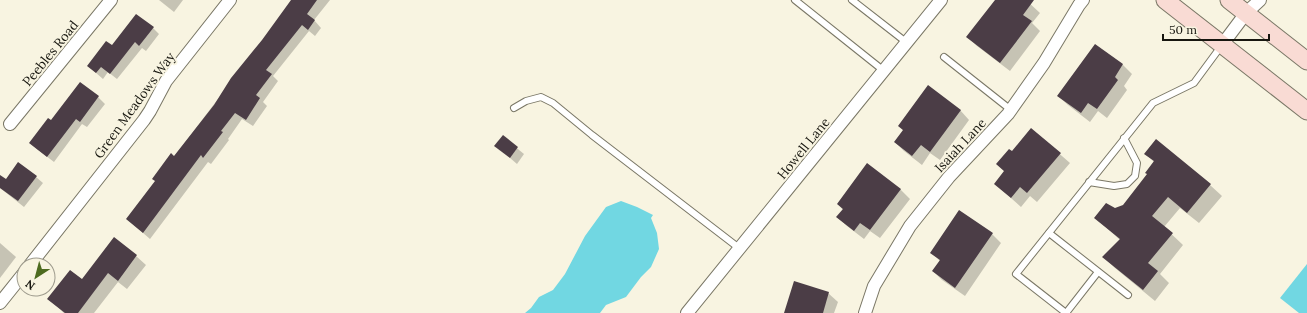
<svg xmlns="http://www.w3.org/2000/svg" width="1307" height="313" font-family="Lora,serif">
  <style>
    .water { fill: #71d7e2 }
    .shadow { fill: #0003 }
    .building { fill: #4b3d46 }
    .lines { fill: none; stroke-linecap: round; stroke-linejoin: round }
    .lane-casing { stroke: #7a7766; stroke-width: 8 }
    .street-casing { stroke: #7a7766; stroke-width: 14 }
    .secondary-casing { stroke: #7a7766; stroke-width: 19 }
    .lane { stroke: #fff; stroke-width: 6 }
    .street { stroke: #fff; stroke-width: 12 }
    .secondary { stroke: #f9dbd4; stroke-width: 17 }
    .labels { text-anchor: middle; stroke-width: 4; stroke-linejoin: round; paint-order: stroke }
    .street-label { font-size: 13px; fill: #17160f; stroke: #f8f4e1 }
  </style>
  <rect width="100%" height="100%" fill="#f8f4e1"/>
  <!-- water -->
  <g class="water">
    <path d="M 621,201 L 637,207 L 653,215 L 651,218 L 657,233 L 659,249 L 651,267 L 641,277 L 626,297 L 606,305 L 600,313 L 525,313 L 531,308 L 539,297 L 553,290 L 565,274 L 585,236 L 606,207 Z"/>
    <path d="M 1307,264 L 1307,313 L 1299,313 L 1280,298 Z"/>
  </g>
  <!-- shadow -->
  <g class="shadow">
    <path d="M 159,0 L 183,0 L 174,12 Z"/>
    <path d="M 293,0 L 330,0 L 314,20 L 321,28 L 315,36 L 309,31 L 273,76 L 278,81 L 263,102 L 267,106 L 253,126 L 242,119 L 228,139 L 229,140 L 211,164 L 208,162 L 150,239 L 127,219 Z"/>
    <path d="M 996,0 L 1026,0 L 1040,13 L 1032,23 L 1040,31 L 1010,71 L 977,46 L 968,37 Z"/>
    <path d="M 153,28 L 159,34 L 146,51 L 142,48 L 117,79 L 108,72 L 103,79 L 88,66 L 112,47 Z"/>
    <path d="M 1095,45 L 1123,65 L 1132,74 L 1124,86 L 1127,90 L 1107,118 L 1098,111 L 1090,122 L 1068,105 L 1058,96 Z"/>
    <path d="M 98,97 L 105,104 L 87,127 L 82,124 L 54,162 L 37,149 L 30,143 L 52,122 Z"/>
    <path d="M 960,110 L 969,120 L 940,160 L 930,153 L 922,165 L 904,151 L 895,142 L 904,131 L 899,126 Z"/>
    <path d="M 1031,129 L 1070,163 L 1037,202 L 1030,196 L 1021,207 L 995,184 L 1005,172 L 997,164 L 1012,152 Z"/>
    <path d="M 503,137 L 524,154 L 517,164 L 496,146 Z"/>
    <path d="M 1146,154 L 1210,185 L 1222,196 L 1199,223 L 1180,208 L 1164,227 L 1183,245 L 1160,274 L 1169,283 L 1155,301 L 1115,268 L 1104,257 L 1120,240 L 1096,218 L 1123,206 L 1148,174 L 1154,162 Z"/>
    <path d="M 0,176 L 6,180 L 36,177 L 43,183 L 24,207 L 0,188 Z"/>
    <path d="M 900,189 L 910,199 L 880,238 L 870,231 L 864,239 L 847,226 L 837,217 L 843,210 L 838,204 Z"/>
    <path d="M 992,234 L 1001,243 L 965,296 L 942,280 L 933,271 L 940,261 L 932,253 Z"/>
    <path d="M 0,243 L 16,257 L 0,278 Z"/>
    <path d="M 136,256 L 146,265 L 127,289 L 118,282 L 94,313 L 64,313 L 49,299 L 82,280 Z"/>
    <path d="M 828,293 L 838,302 L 834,313 L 785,313 Z"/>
  </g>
  <!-- building -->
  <g class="building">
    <path d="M 291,0 L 317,0 L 307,14 L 315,20 L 308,30 L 302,25 L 266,70 L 272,74 L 256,95 L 260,98 L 246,120 L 235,113 L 221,131 L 223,132 L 203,158 L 201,155 L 143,233 L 126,219 L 155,181 L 152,179 L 171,153 L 174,156 L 214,105 L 231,78 L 262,40 Z"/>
    <path d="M 995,0 L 1034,0 L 1023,15 L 1032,21 L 1000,63 L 966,37 Z"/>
    <path d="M 136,14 L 154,27 L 139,46 L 135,42 L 110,74 L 101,67 L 96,73 L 87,66 L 106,41 L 112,45 Z"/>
    <path d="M 1095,44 L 1123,64 L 1115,77 L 1118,80 L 1097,109 L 1088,103 L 1081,113 L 1057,96 Z"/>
    <path d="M 80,82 L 99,96 L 80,122 L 76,119 L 47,157 L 29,143 L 48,118 L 51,120 Z"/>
    <path d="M 928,85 L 961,110 L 930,152 L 921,145 L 912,156 L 894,142 L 903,130 L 898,126 Z"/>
    <path d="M 1031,128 L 1061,153 L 1027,193 L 1020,187 L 1011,198 L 994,184 L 1004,171 L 996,164 L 1009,149 L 1012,151 Z"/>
    <path d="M 503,135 L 518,147 L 510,158 L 494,146 Z"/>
    <path d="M 1156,139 L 1211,184 L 1187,213 L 1168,197 L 1152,216 L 1173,233 L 1148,263 L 1158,271 L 1143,290 L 1102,257 L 1120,239 L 1094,218 L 1106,203 L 1115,208 L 1123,205 L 1147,174 L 1145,173 L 1154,161 L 1144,154 Z"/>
    <path d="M 18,162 L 37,176 L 18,201 L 0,188 L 0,175 L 6,179 Z"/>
    <path d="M 867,163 L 901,189 L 870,230 L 860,223 L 854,231 L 836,217 L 843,209 L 837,204 Z"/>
    <path d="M 959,210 L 993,233 L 955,288 L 932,271 L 940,260 L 930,253 Z"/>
    <path d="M 114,237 L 137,255 L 118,281 L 108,273 L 78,313 L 65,313 L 47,299 L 70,270 L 82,279 Z"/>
    <path d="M 794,281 L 829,292 L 823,313 L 784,313 Z"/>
  </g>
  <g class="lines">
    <!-- lane casing -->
    <g class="lane-casing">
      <g id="lane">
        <path d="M 795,0 L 884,71"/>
        <path d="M 852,0 L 906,42"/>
        <path d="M 944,57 L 1011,110"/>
        <path d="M 514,108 L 526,101 L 541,97 L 553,103 L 592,135 L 739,248"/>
        <path d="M 1089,182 L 1114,186 L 1127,184 L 1135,176 L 1137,163 L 1124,138"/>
        <path d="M 1049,233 L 1128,295"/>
        <path d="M 1066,313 L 1016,274 L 1153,103 L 1194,83 L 1222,45"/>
        <path d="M 1066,313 L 1098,272"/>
      </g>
    </g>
    <!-- street casing -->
    <g class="street-casing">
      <g id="street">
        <path d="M 1222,45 L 1246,13 L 1260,0"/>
        <path d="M 10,124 L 111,0"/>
        <path d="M 30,265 L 144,120 L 150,111 L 166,81 L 230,0"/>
        <path d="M 0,303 L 24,273"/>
        <path d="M 687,313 L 941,0"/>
        <path d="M 865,313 L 874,286 L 910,226 L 949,177 L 1008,114 L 1044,63 L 1079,5 L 1083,0"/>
      </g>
    </g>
    <!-- secondary casing -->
    <g class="secondary-casing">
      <g id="secondary">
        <path d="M 1165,0 L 1307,111"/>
        <path d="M 1229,0 L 1307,61"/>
      </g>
    </g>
    <!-- lane -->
    <use href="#lane" class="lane"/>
    <!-- street -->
    <use href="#street" class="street"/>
    <!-- secondary -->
    <use href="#secondary" class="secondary"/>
  </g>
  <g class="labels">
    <!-- street labels -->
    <g class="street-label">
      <text transform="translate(50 53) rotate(-51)" y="5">Peebles Road</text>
      <text transform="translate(134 105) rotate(-54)" y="5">Green Meadows Way</text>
      <text transform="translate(960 145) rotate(-47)" y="5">Isaiah Lane</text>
      <text transform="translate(803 148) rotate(-51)" y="5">Howell Lane</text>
    </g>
  </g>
  <!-- north arrow -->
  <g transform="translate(36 277) rotate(216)"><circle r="19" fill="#f8f4e1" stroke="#9e9b8d"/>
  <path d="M0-3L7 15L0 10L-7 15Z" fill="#4d6b1f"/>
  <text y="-6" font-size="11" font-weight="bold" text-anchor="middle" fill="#17160f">N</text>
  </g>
  <!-- scale -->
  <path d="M1163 34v6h106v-6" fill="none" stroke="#17160f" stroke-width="2"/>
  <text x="1169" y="34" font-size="12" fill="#17160f" stroke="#f8f4e1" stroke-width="3" paint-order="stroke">50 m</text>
</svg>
